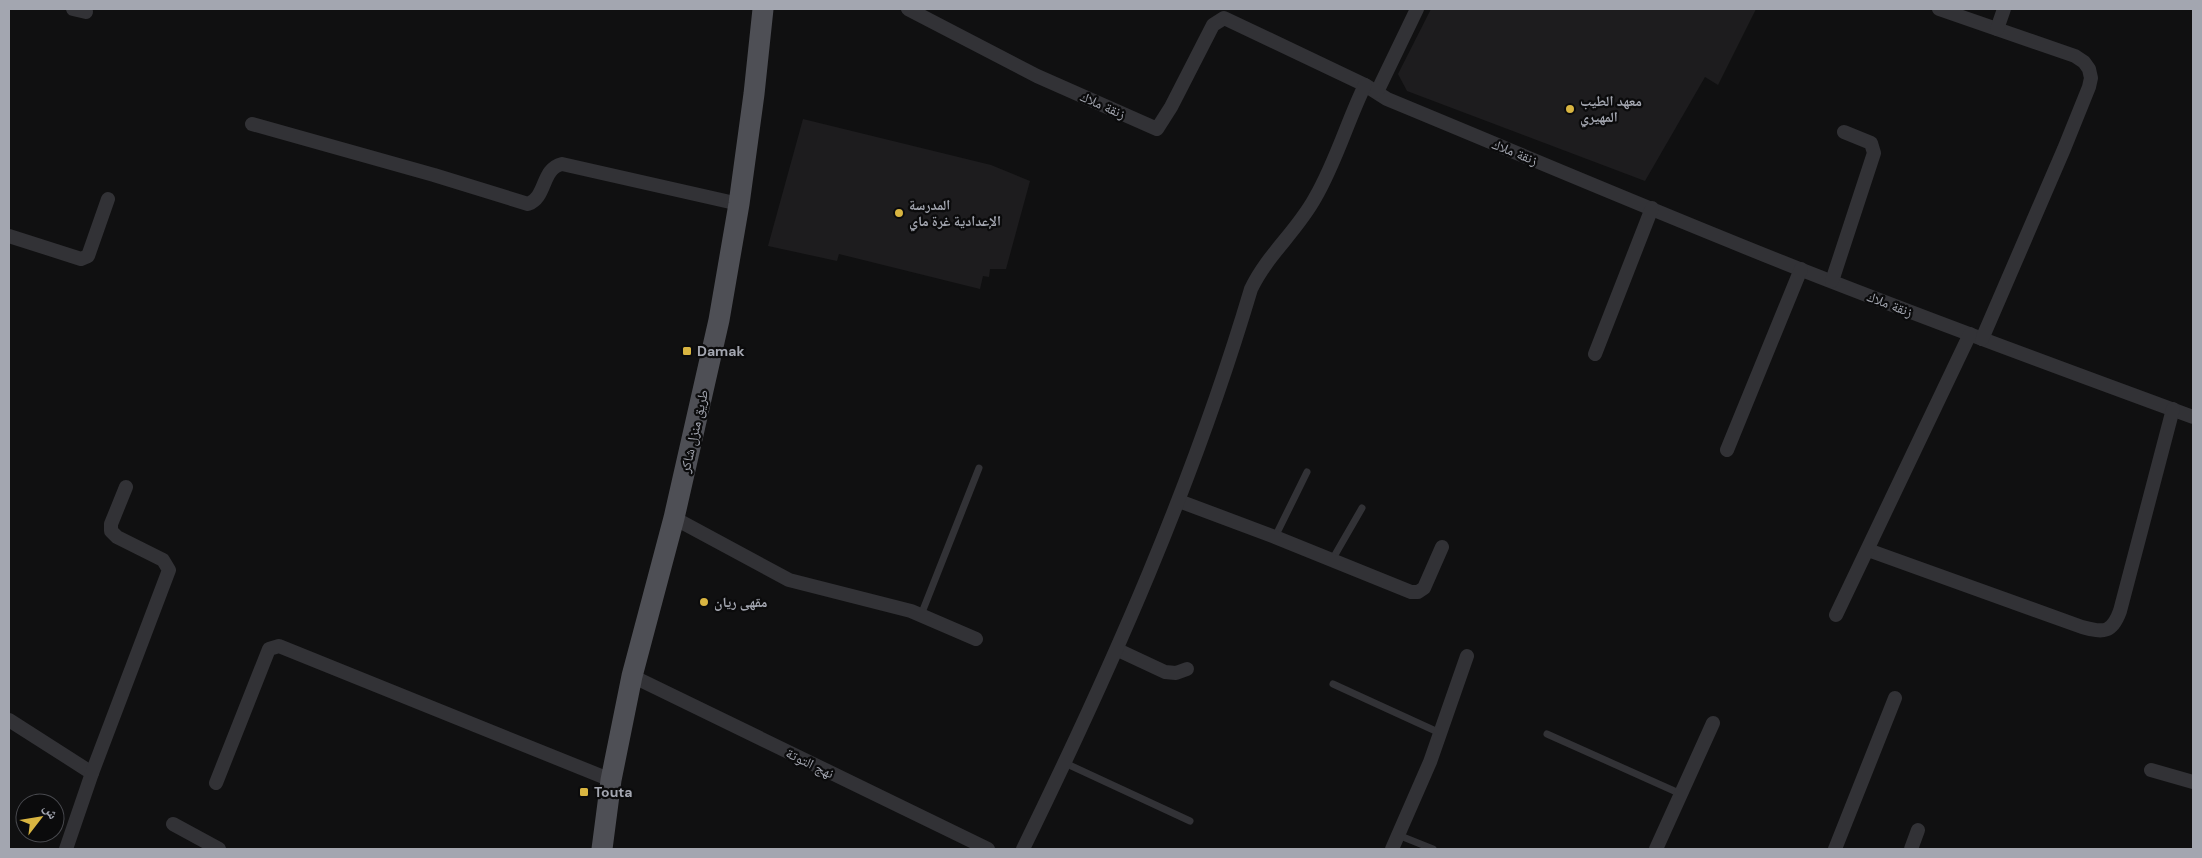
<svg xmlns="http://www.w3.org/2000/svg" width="2202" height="858" font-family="'DM Sans','Noto Naskh Arabic',sans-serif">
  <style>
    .built { fill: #1d1c1e }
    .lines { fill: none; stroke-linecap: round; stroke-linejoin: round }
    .service { stroke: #323236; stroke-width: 7 }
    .minor { stroke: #323236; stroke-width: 14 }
    .primary { stroke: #4e4f55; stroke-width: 21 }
    .poi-dot { fill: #d9b541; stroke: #0b0b0c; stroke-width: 2 }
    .labels { text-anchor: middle; stroke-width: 4.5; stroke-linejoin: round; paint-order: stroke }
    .poi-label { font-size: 14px; font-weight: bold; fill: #a3a6b0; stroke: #0b0b0c; text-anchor: start }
    .street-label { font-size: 14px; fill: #a3a6b0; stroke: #0b0b0c }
  </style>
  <rect width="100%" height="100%" fill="#101011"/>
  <!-- built -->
  <g class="built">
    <path d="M 1431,9 L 1756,9 L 1718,85 L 1705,77 L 1645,181 L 1407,91 L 1398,74 Z"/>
    <path d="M 803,119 L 991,165 L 1030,181 L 1006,269 L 990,269 L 989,277 L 983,276 L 980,289 L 839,254 L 837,261 L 768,246 Z"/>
  </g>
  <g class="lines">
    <!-- service -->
    <g class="service">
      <path d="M 1275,537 L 1307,472"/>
      <path d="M 1332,560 L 1362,508"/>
      <path d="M 921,615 L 979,468"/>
      <path d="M 1333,684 L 1440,733"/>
      <path d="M 1547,734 L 1681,794"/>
      <path d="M 1065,763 L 1190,821"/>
      <path d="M 1398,835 L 1433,849"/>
    </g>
    <!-- minor -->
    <g class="minor">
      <path d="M 73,9 L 86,12"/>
      <path d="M 908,9 L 1037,76 L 1157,129 L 1171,107 L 1213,25 L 1224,18 L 1365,85 L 1387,99 C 1525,156 1663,215 1802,270 C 1932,321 2062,369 2193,417"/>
      <path d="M 1939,9 L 2075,56 L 2084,62 L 2089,69 L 2091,78 L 2089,87 L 2064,149 L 1982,339"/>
      <path d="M 1997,29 L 2004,9"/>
      <path d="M 1377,92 L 1417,9"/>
      <path d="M 252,124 L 434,175 L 528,204 C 547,197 541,169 562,164 L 739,204"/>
      <path d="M 9,236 L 81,259 L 88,256 L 108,199"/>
      <path d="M 1832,281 L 1874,153 L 1871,143 L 1844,132"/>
      <path d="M 1595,354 L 1652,208"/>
      <path d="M 1727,450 L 1801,269"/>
      <path d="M 1179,501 L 1275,537 L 1411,592 L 1418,592 L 1424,588 L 1442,547"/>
      <path d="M 674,518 L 789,580 L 911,611 L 976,639"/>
      <path d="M 1868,550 L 2082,627 C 2104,633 2112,633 2120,611 L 2173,409"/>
      <path d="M 1836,615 L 1970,334"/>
      <path d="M 1118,650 L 1165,672 L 1176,673 L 1187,669"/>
      <path d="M 632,676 L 988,849"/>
      <path d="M 9,720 L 92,773"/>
      <path d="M 2151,770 L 2193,782"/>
      <path d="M 216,783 L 269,649 L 279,646 L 611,780"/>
      <path d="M 173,824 L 219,849"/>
      <path d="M 66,849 L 92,773 L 169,570 L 163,560 L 117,537 L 111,531 L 111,524 L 126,487"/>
      <path d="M 1023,849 C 1112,667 1193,484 1251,289 C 1267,255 1297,231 1315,198 C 1336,162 1347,122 1365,85"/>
      <path d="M 1392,849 L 1430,762 L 1467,656"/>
      <path d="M 1656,849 L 1713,723"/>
      <path d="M 1835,849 L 1895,698"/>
      <path d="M 1911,849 L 1918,830"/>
    </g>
    <!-- primary -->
    <path class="primary" d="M 602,849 L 611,780 L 632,676 L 674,518 L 719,320 L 739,204 L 754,94 L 763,9"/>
  </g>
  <!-- markers -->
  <g class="poi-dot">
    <circle cx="1570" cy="109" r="5"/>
    <circle cx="899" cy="213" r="5"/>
    <rect x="682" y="346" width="10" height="10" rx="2.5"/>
    <circle cx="704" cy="602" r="5"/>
    <rect x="579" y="787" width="10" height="10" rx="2.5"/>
  </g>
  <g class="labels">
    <!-- poi labels -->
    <g class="poi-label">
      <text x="1580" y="106">معهد الطيب<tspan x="1580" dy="16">المهيري</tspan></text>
      <text x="909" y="210">المدرسة<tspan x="909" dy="16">الإعدادية غرة ماي</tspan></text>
      <text x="697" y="356">Damak</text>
      <text x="714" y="607">مقهى ريان</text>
      <text x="594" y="797">Touta</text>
    </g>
    <!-- street labels -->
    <g class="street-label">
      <text transform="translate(1103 105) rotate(24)" y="5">زنقة ملاك</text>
      <text transform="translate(1515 152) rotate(22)" y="5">زنقة ملاك</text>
      <text transform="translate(1890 304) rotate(21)" y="5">زنقة ملاك</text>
      <text transform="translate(694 431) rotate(-77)" y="5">طريق منزل شاكر</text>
      <text transform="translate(810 763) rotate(26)" y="5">نهج التوتة</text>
    </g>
  </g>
  <!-- border -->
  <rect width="2202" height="858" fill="none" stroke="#a3a6b0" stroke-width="20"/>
  <!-- north arrow -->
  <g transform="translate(40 818) rotate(59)"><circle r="24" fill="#0b0b0c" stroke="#48494e"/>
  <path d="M0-4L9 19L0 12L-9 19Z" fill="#d9b541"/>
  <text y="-8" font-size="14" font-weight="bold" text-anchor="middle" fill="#a3a6b0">ش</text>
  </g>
</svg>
